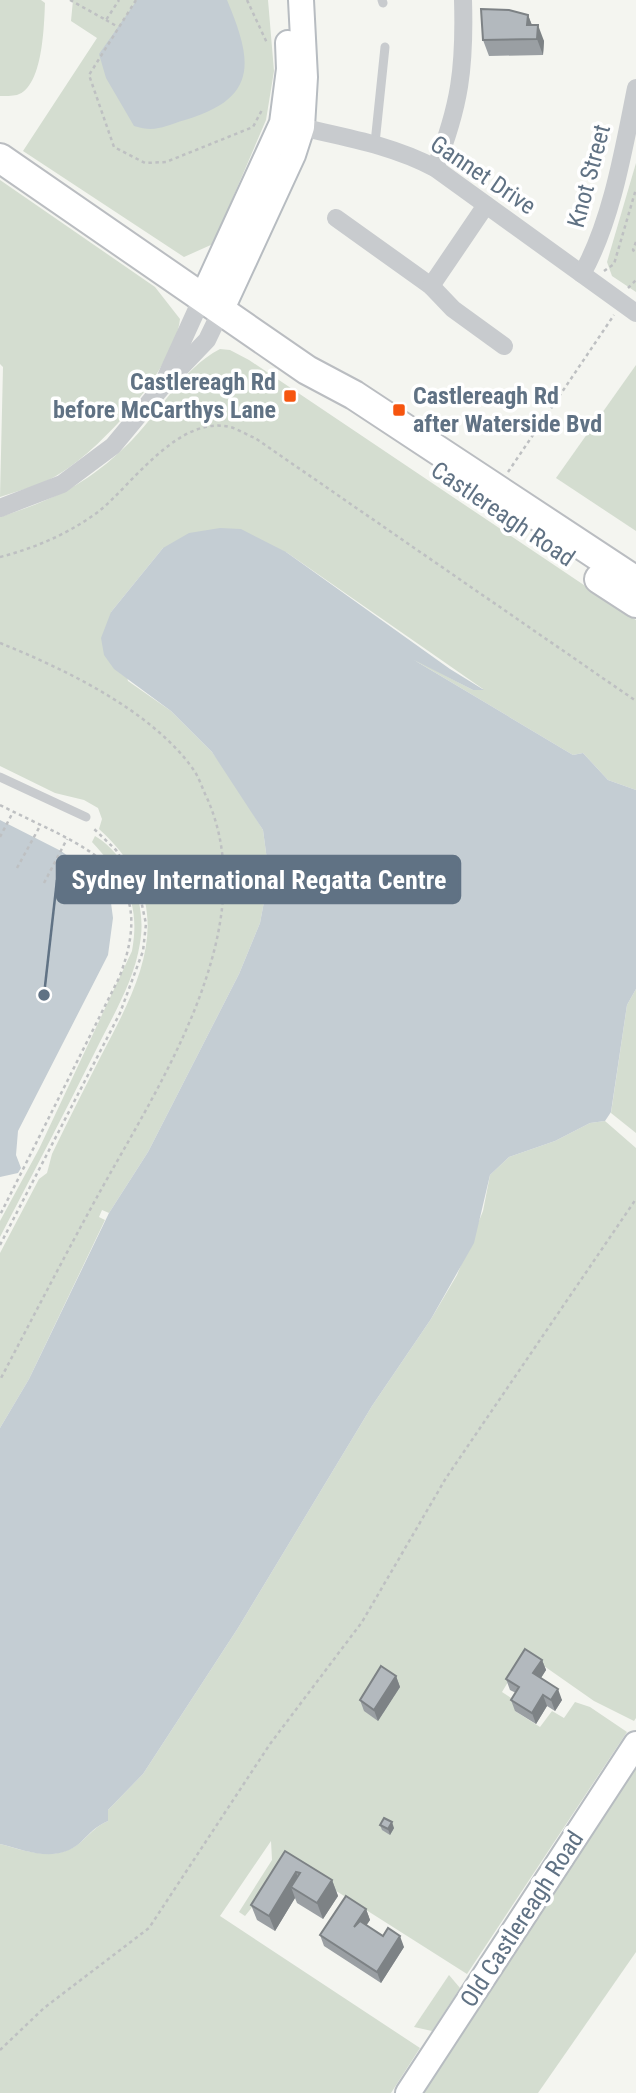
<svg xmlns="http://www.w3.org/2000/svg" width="636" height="2093" font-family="'Roboto Condensed',sans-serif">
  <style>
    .green { fill: #d4ddd0 }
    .water { fill: #c4cdd3 }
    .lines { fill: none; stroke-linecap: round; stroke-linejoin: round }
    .secondary-casing { stroke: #b7bcc1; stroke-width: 28 }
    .primary-casing { stroke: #babdc1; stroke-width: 32 }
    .path { stroke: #bec0c2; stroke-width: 2.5; stroke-dasharray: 3.5 3.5; stroke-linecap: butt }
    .lane { stroke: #c8cbce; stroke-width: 9 }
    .street { stroke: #c8cbce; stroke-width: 18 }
    .secondary { stroke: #fff; stroke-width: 24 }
    .primary { stroke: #fff; stroke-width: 28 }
    .wall { fill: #9a9fa3 }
    .shaded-wall { fill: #7d8285 }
    .building { fill: #b3b9be; stroke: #7d8285; stroke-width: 2 }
    .poi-dot { fill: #f6550f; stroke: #fff; stroke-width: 2.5 }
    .labels { text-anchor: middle; stroke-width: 7; stroke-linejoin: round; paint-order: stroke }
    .street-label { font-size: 24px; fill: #607284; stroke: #fff }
    .poi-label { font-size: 24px; font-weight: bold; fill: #607284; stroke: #fff; text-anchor: end }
    .leader { fill: none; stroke: #607284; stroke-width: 2.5 }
    .callout-dot { fill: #607284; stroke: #fff; stroke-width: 2.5 }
    .callout { fill: #607284; stroke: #607284; stroke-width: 2.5 }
    .callout-label { font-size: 26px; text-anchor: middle; font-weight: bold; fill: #fff }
  </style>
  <rect width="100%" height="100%" fill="#f4f5f0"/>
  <!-- green -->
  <g class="green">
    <path d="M 0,0 L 41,0 L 45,3 C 44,26 43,87 17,95 C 12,96 5,96 0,96 Z"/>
    <path d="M 73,0 L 268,0 L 274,71 L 266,120 L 213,244 L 184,257 L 23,151 L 97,38 L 71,21 Z"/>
    <path d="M 636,163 L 636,292 L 612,276 L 607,262 Z"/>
    <path d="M 0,180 L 155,287 L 180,319 C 175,368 99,452 56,476 C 39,486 18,491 0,497 L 3,367 L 0,364 Z"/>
    <path d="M 220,349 L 230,350 L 249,360 L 636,620 L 636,790 L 608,780 L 583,753 L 573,755 L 404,654 L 473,690 L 483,689 L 286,552 L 163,548 L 111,612 L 128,681 L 171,711 L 212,752 L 232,779 L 263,830 L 269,875 L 260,923 L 239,974 L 148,1152 L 109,1213 L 102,1210 L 99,1217 L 105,1220 L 29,1379 L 0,1428 L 0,1253 L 39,1179 L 47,1173 L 52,1154 C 68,1121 85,1087 102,1054 C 146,972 179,902 99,829 L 102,819 L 98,808 L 84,800 L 55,793 L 0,766 L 0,517 C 52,500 86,485 126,446 C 158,416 181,369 220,349 Z"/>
    <path d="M 636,365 L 636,531 L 556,478 Z"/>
    <path d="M 95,836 C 130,857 147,905 140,943 C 134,982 112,1017 95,1052 C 64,1114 32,1175 0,1237 L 0,1221 L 39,1149 L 132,951 C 141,901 124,877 92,842 Z"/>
    <path d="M 636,989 L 636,1133 L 611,1113 L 627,1005 Z"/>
    <path d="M 605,1121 L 636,1148 L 636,1718 L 634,1721 L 594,1701 L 544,1666 L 517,1667 L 502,1692 L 519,1703 L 515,1711 L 540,1727 L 552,1711 L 564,1718 L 575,1702 L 590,1707 L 627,1732 L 467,1974 L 289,1861 L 245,1916 L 239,1912 L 272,1860 L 271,1841 L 220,1916 L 420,2048 L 391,2093 L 0,2093 L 0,1844 C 27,1851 56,1863 81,1842 C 90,1834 96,1826 108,1821 L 108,1810 L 143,1774 L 238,1628 L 372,1406 L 431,1319 L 457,1275 L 483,1211 L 490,1175 L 509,1157 L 555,1141 L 590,1123 Z"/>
    <path d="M 636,1761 L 636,1952 L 538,2093 L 420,2093 Z"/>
    <path d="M 449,1975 L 460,1988 L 432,2031 L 414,2027 Z"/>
  </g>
  <!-- water -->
  <g class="water">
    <path d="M 137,0 L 227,0 C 252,60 260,98 185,120 C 164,126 156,133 134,126 L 106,78 L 99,54 Z"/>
    <path d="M 220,528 L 241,529 L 286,552 L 450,669 L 484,690 L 473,690 L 414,660 L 573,755 L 583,753 L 608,780 L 636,790 L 636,989 L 627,1005 L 611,1112 L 605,1121 L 590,1123 L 555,1141 L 509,1157 L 490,1175 L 474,1243 L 431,1319 L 372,1406 L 238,1628 L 143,1774 L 108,1810 L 108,1821 C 96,1826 90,1833 81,1842 C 56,1864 28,1851 0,1844 L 0,1428 L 29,1379 L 109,1213 L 148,1152 L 239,974 L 260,923 L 269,875 L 263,830 L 212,752 L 171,711 L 114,669 L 104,655 L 101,638 L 111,612 L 163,548 L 189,533 Z"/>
    <path d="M 0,820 L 61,851 L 97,877 L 111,903 L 113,918 L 108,955 L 18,1131 L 16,1155 L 21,1168 L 18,1173 L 0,1177 Z"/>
  </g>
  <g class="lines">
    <!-- secondary casing -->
    <g class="secondary-casing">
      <g id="secondary">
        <path d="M 202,298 L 282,123 L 289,69 L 288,43"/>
        <path d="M 221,311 L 293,155 L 302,127 L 305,77 L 301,0"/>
        <path d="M 408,2093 L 636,1744"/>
      </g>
    </g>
    <!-- primary casing -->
    <g class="primary-casing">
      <g id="primary">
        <path d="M 0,158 L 307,370 L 354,395 L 636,581"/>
        <path d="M 599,579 L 636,603"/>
      </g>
    </g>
    <!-- path -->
    <g class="path">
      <path d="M 70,0 L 106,20 L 119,0"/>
      <path d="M 136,0 L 89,75 L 114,147 L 145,163 L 166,162 L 253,127 L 263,108"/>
      <path d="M 247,0 L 267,43"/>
      <path d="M 106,20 L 118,27"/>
      <path d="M 636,242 L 633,250 L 636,254"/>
      <path d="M 604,271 L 614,264 L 636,189"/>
      <path d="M 628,288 L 636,280"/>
      <path d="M 508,472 L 614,315"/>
      <path d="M 0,557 C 35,548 68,534 98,512 C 133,484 178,415 230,427 C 238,429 247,435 255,438 L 636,701"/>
      <path d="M 0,643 C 65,669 152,711 193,769 C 199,777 202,788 207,798 C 265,928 158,1086 97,1197 C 64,1257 32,1319 0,1380"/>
      <path d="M 0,805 C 81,847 163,865 119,978 L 0,1215"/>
      <path d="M 0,837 L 13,812"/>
      <path d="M 17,868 L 40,826"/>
      <path d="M 44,883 L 67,839"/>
      <path d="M 71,897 L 93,853"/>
      <path d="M 0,1245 L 120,1013 L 143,951 L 146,924 L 138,886 L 116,850 L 92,827"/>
      <path d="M 0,2050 L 44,2008 L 149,1928 L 270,1744 L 362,1622 L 446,1478 L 636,1199"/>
    </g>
    <!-- lane -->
    <g class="lane">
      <path d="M 382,0 L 383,3"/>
      <path d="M 375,143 L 385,47"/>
      <path d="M 0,777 L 86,817"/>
    </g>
    <!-- street -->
    <g class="street">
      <path d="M 292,125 C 342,137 390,144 435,168 L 636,313"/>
      <path d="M 435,168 C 460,106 465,67 463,0"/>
      <path d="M 336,218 L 431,286 L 453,309 L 504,346"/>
      <path d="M 582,274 C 612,221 624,147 636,88"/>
      <path d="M 431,286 L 486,205"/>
      <path d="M 166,377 L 202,298"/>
      <path d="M 0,508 L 62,484 L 113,446 L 162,387 L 207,340 L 221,311"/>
    </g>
    <!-- secondary -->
    <use href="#secondary" class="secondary"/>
    <!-- primary -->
    <use href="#primary" class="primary"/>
  </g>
  <!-- wall -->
  <g class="wall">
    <path d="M 528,15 L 532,25 L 544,41 L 543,55 L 489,56 L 483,40 Z"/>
    <path d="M 542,1660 L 546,1670 L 541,1678 L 562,1700 L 555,1711 L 547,1706 L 536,1724 L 515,1711 L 511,1700 L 516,1693 L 510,1690 L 506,1679 Z"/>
    <path d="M 396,1676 L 400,1687 L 378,1721 L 364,1711 L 360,1700 Z"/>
    <path d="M 380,1825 L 394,1828 L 390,1835 L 382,1830 Z"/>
    <path d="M 285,1851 L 332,1880 L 338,1896 L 323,1919 L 297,1903 L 295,1898 L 275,1931 L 257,1920 L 251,1905 Z"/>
    <path d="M 366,1909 L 370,1920 L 366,1925 L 383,1936 L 404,1947 L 381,1983 L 324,1946 L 320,1935 Z"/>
  </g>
  <!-- shaded-wall -->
  <g class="shaded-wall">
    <path d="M 528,15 L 534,31 L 533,40 L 527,25 Z"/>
    <path d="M 538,25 L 544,41 L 543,55 L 537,39 Z"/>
    <path d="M 542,1660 L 546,1670 L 537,1684 L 533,1673 Z"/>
    <path d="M 396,1676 L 400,1687 L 378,1721 L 374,1710 Z"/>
    <path d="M 558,1689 L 562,1700 L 555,1711 L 551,1700 Z"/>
    <path d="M 543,1695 L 547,1706 L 536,1724 L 532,1713 Z"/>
    <path d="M 392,1822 L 394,1828 L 390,1835 L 388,1829 Z"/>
    <path d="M 296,1872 L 302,1887 L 291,1887 L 295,1898 L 275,1931 L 269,1916 Z"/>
    <path d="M 332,1880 L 338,1896 L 323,1919 L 317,1903 Z"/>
    <path d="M 366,1909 L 370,1920 L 358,1938 L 354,1927 Z"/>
    <path d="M 400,1936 L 404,1947 L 381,1983 L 377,1972 Z"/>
  </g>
  <!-- building -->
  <g class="building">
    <path d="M 481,9 L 509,10 L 528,15 L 527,25 L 538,25 L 537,39 L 483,40 Z"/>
    <path d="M 525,1649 L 542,1660 L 533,1673 L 558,1689 L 551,1700 L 543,1695 L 532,1713 L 511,1700 L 519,1687 L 506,1679 Z"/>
    <path d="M 381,1666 L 396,1676 L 374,1710 L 360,1700 Z"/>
    <path d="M 384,1818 L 392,1822 L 388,1829 L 380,1825 Z"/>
    <path d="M 285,1851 L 332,1880 L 317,1903 L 291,1887 L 300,1873 L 296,1872 L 269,1916 L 251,1905 Z"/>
    <path d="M 346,1896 L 366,1909 L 354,1927 L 360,1921 L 383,1936 L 388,1928 L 400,1936 L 377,1972 L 320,1935 Z"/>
  </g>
  <!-- markers -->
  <g class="poi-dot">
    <rect x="283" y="389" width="14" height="14" rx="3.5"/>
    <rect x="392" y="403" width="14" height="14" rx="3.5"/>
  </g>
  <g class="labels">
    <!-- street labels -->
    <g class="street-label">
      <text transform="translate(483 175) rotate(34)" y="8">Gannet Drive</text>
      <text transform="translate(589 176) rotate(-75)" y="8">Knot Street</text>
      <text transform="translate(503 514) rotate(34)" y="8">Castlereagh Road</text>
      <text transform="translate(522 1919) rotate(-57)" y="8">Old Castlereagh Road</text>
    </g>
    <!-- poi labels -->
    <g class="poi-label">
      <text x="276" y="390">Castlereagh Rd<tspan x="276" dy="28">before McCarthys Lane</tspan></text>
      <text x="413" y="404" text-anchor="start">Castlereagh Rd<tspan x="413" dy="28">after Waterside Bvd</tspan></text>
    </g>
  </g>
  <!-- callouts -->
  <path class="leader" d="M44 995L57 880"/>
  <circle class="callout-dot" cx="44" cy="995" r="7"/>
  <rect class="callout" x="57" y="856" width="403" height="47" rx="7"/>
  <g class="callout-label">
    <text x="259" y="889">Sydney International Regatta Centre</text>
  </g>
</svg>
